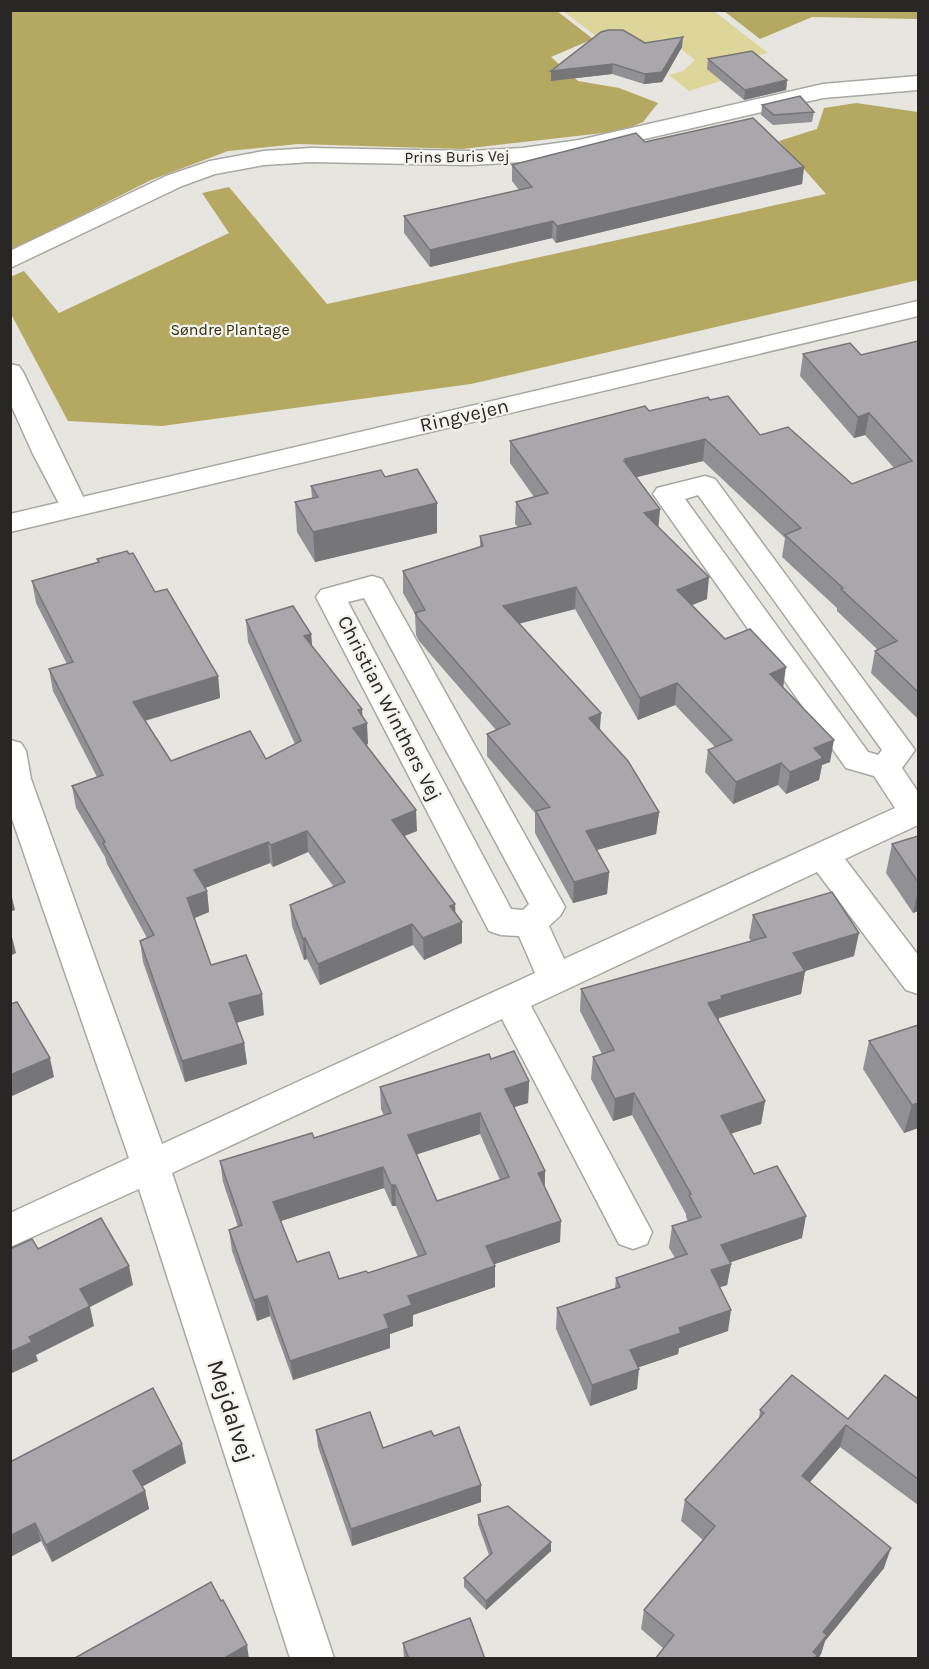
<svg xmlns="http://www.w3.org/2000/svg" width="929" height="1669" font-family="Karla,sans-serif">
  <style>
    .green { fill: #ded59a }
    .forest { fill: #b5a961 }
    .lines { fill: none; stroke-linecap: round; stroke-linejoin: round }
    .minor-casing { stroke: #a8a8a2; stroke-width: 3 }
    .tertiary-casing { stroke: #a8a8a2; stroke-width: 3 }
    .primary-casing { stroke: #a8a8a2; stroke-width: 3 }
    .minor { fill: #fff; fill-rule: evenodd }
    .tertiary { fill: #fff; fill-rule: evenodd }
    .primary { fill: #fff; fill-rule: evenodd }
    .wall { fill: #919094; fill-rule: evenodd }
    .shaded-wall { fill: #767578 }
    .building { fill: #a9a7ac; stroke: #767578; stroke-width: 1.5; fill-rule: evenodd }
    .labels { text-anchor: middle; stroke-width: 4.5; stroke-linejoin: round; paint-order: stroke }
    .far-street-label { font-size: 16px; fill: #282725; stroke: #f3f2ec }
    .far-park-label { font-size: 16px; fill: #352f0f; stroke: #f3f2ec }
    .street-label { font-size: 20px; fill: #282725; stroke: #f3f2ec }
    .near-street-label { font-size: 24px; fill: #282725; stroke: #f3f2ec }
  </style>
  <rect width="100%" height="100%" fill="#e6e5df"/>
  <!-- green -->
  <path class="green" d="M 563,11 L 714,11 L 768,53 L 729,63 L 740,75 L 689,91 L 669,75 L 683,71 L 695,60 L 681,49 L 647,49 L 600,39 Z"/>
  <!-- forest -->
  <g class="forest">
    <path d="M 918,10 L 918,19 L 812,17 L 760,39 L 724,11 Z"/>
    <path d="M 11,11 L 557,11 L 593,39 L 551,57 L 578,81 L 619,88 L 658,103 L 643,122 L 621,131 L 462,149 L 298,144 L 228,151 L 151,180 L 11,251 Z"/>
    <path d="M 856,103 L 918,112 L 918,280 L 471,384 L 162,426 L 68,421 L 11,314 L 10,277 L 24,271 L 59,313 L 229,233 L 202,193 L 229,187 L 327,304 L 826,194 L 779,141 L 817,129 L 824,108 Z"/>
  </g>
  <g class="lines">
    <!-- minor casing -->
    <g class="minor-casing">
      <g id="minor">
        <path d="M 918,76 L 918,90 L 823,98 L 579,154 L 522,162 L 470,165 L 311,162 L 264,165 L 215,174 L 182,186 L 10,268 L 10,251 L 166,176 L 210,161 L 264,151 L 311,148 L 470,151 L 522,148 L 579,140 L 823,84 Z"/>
        <path d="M 705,476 L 715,479 L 915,750 L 902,768 L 918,792 L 918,825 L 845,859 L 918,955 L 918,994 L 906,990 L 817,872 L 531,1006 L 652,1232 L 647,1244 L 633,1249 L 619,1244 L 502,1019 L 172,1173 L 334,1658 L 290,1658 L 139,1189 L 10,1247 L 10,1213 L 129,1158 L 10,813 L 10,740 L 21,743 L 26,751 L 31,779 L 162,1144 L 535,973 L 519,936 L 501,935 L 489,931 L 316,597 L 321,590 L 372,576 L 382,579 L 565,907 L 560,916 L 549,926 L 564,959 L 895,808 L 874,776 L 846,768 L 653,494 L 657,488 ZM 698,495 L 882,750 L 878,755 L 868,752 L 685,499 ZM 364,598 L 529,904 L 523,910 L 511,909 L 348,602 Z"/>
      </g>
    </g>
    <!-- tertiary casing -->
    <g class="tertiary-casing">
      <path id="tertiary" d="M 10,364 L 19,366 L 23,372 L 88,507 L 84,513 L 74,516 L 64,513 L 33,454 L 10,403 Z"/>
    </g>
    <!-- primary casing -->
    <g class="primary-casing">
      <path id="primary" d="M 918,301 L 918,316 L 10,532 L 10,514 Z"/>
    </g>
    <!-- minor -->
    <use href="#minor" class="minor"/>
    <!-- tertiary -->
    <use href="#tertiary" class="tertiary"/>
    <!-- primary -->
    <use href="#primary" class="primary"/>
  </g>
  <!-- wall -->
  <g class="wall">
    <path d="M 645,43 L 682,47 L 662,82 L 644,84 L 612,74 L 551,81 Z"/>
    <path d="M 708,59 L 787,80 L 786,90 L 744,100 L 707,69 Z"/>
    <path d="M 762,105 L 814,112 L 812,122 L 773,125 L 761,115 Z"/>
    <path d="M 645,142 L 804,167 L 802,184 L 556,243 L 552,238 L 430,267 L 404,233 L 404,216 L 519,190 L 512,181 L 512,165 Z"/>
    <path d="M 918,341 L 918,719 L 871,673 L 875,651 L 878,650 L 837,611 L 837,608 L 782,557 L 785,538 L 703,461 L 636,477 L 660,509 L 658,527 L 707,599 L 692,605 L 725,639 L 783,687 L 830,762 L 822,765 L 819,780 L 786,794 L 778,785 L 733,804 L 705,772 L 708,750 L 715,747 L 675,705 L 638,720 L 575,609 L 519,623 L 601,713 L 600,729 L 659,812 L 656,834 L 597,850 L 609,872 L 607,894 L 573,903 L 535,833 L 535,813 L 487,756 L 487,734 L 496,730 L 419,641 L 416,635 L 415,614 L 403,593 L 403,571 L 480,547 L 480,536 L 518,527 L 515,524 L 516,502 L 534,497 L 510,463 L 510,441 L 649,411 L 710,400 L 760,435 L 852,484 L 894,468 L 865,435 L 854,438 L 800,376 L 803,354 L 861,355 Z"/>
    <path d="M 311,486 L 437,533 L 315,562 L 297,532 L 295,502 L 312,498 Z"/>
    <path d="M 97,559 L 155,592 L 218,676 L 220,698 L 145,721 L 171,761 L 266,759 L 295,744 L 248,642 L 246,620 L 311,634 L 312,646 L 362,717 L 368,744 L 366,745 L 417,831 L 404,836 L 455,913 L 462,943 L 424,960 L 413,945 L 320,985 L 307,959 L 304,960 L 292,926 L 290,905 L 334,887 L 308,852 L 273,867 L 270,863 L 205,888 L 207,891 L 209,912 L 194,918 L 211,965 L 264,1015 L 236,1023 L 244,1043 L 247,1064 L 185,1082 L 143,962 L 140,941 L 147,938 L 107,864 L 105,857 L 76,808 L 72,786 L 97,777 L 53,691 L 49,669 L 67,664 L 36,603 L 32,581 L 98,562 Z"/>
    <path d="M 918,836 L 918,911 L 913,913 L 886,873 L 892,844 Z"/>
    <path d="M 753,915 L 854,956 L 805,971 L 801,994 L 719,1018 L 718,1022 L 765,1101 L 761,1124 L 731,1133 L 754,1174 L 802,1238 L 730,1262 L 731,1264 L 727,1285 L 720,1287 L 728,1331 L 679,1348 L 678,1354 L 638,1367 L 637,1389 L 590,1406 L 556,1329 L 557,1308 L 615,1289 L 616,1278 L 675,1258 L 669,1248 L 672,1226 L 688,1221 L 686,1217 L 686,1214 L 632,1115 L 613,1121 L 591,1079 L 593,1057 L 602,1054 L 580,1011 L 581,989 L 751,941 L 749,938 Z"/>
    <path d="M 918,1025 L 918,1128 L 904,1133 L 863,1069 L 869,1041 Z"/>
    <path d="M 491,1059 L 529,1081 L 528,1103 L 514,1107 L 545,1171 L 545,1187 L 560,1242 L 494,1264 L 495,1287 L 413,1315 L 413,1326 L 390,1334 L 390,1348 L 293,1380 L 270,1316 L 257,1321 L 232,1251 L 229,1230 L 238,1227 L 223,1182 L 220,1161 L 314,1138 L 384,1116 L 381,1109 L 380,1087 ZM 480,1134 L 500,1180 L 437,1201 L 416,1154 ZM 384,1188 L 392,1206 L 396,1206 L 418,1257 L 368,1273 L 339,1279 L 297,1262 L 280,1221 Z"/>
    <path d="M 918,1399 L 918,1505 L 840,1447 L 810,1482 L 884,1568 L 825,1641 L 821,1654 L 663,1648 L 641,1629 L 644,1610 L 703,1540 L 681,1521 L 685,1500 L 759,1419 L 760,1410 L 848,1419 Z"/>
    <path d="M 316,1430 L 383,1448 L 434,1436 L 481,1485 L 481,1502 L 352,1546 L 318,1447 Z"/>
    <path d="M 10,1462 L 186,1463 L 142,1486 L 145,1491 L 149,1509 L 52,1562 L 41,1541 L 10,1557 Z"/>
    <path d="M 478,1515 L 551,1542 L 551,1551 L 486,1610 L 464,1587 L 464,1578 L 489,1555 L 478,1524 Z"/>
    <path d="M 403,1643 L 485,1659 L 404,1659 Z"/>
  </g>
  <!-- shaded-wall -->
  <g class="shaded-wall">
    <path d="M 683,37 L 682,47 L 662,82 L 644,84 L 645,74 Z"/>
    <path d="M 613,64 L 612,74 L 551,81 L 551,71 Z"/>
    <path d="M 787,80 L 786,90 L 744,100 L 745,90 Z"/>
    <path d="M 804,167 L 802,184 L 556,243 L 557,226 Z"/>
    <path d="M 553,221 L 552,238 L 430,267 L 430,250 Z"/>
    <path d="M 869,413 L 865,435 L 854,438 L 858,417 Z"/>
    <path d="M 705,439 L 703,461 L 625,480 L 625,459 Z"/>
    <path d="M 437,503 L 437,533 L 315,562 L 313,532 Z"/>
    <path d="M 660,509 L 658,531 L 644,513 Z"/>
    <path d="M 709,577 L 707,599 L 675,612 L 677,590 Z"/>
    <path d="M 576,587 L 575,609 L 503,628 L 503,606 Z"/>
    <path d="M 311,634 L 313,655 L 304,636 Z"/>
    <path d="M 786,667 L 783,689 L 770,674 Z"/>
    <path d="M 218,676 L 220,698 L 136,723 L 133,702 Z"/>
    <path d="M 677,683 L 675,705 L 638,720 L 640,698 Z"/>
    <path d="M 362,709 L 363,724 L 367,723 L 368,744 L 354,749 L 353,728 L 358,710 Z"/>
    <path d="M 601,713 L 599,735 L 589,718 Z"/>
    <path d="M 834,740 L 830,762 L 822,765 L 819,780 L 786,794 L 790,772 L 814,748 Z"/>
    <path d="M 781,763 L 778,785 L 733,804 L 736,782 Z"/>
    <path d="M 416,810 L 417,831 L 392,841 L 392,820 Z"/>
    <path d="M 659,812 L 656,834 L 585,853 L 586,831 Z"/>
    <path d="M 307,831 L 308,852 L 273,867 L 271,845 Z"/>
    <path d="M 268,842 L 270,863 L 197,891 L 194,870 Z"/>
    <path d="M 609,872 L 607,894 L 573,903 L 574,882 Z"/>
    <path d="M 10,889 L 15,910 L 10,912 Z"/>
    <path d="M 918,890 L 918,911 L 913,913 Z"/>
    <path d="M 207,891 L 209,912 L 190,920 L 187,898 Z"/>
    <path d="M 455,904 L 456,925 L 462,922 L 462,943 L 424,960 L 423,938 L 450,906 Z"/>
    <path d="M 412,924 L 413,945 L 320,985 L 318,964 Z"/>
    <path d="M 11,933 L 16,953 L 10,956 L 10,934 Z"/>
    <path d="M 859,933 L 854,956 L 789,976 L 793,953 Z"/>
    <path d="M 305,938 L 307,959 L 304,960 L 303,939 Z"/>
    <path d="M 805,971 L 801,994 L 719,1018 L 719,1022 L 708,1003 L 721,996 Z"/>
    <path d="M 262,994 L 264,1015 L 232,1024 L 229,1003 Z"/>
    <path d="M 244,1043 L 247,1064 L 185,1082 L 182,1061 Z"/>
    <path d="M 50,1058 L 54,1077 L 10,1097 L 10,1075 Z"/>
    <path d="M 529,1081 L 528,1103 L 505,1110 L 505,1089 Z"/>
    <path d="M 634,1093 L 632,1115 L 613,1121 L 615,1099 Z"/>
    <path d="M 765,1101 L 761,1124 L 718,1138 L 721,1116 Z"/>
    <path d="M 918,1103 L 918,1128 L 904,1133 L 912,1105 Z"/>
    <path d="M 480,1113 L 480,1134 L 409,1157 L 408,1135 Z"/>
    <path d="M 383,1167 L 384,1188 L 275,1223 L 273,1202 Z"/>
    <path d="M 545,1171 L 544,1192 L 538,1173 Z"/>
    <path d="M 391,1185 L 395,1185 L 396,1206 L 392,1206 Z"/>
    <path d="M 806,1216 L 802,1238 L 717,1267 L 721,1245 Z"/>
    <path d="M 561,1221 L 560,1242 L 486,1267 L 486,1246 Z"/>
    <path d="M 731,1264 L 727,1285 L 708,1291 L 711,1270 Z"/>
    <path d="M 129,1266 L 133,1285 L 90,1307 L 94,1326 L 36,1355 L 38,1361 L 10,1374 L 10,1352 L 80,1289 Z"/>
    <path d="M 495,1266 L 495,1287 L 413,1315 L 413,1326 L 390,1334 L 390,1348 L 293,1380 L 290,1361 L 408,1296 Z"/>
    <path d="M 267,1296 L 270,1316 L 257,1321 L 254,1300 Z"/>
    <path d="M 731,1310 L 728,1331 L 679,1348 L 678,1354 L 628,1371 L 630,1350 L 679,1328 Z"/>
    <path d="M 639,1369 L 637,1389 L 590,1406 L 592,1385 Z"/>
    <path d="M 846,1425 L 840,1447 L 797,1497 L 802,1476 Z"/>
    <path d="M 182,1444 L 186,1463 L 138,1489 L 133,1471 Z"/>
    <path d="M 481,1485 L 481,1502 L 352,1546 L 351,1529 Z"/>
    <path d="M 145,1491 L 149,1509 L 52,1562 L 46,1545 Z"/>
    <path d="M 35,1523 L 41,1541 L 10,1557 L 10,1536 Z"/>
    <path d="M 551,1542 L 551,1551 L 486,1610 L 486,1601 Z"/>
    <path d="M 891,1548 L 884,1568 L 825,1641 L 821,1654 L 818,1659 L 811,1659 L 813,1652 L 823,1632 Z"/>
    <path d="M 247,1645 L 249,1659 L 223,1659 Z"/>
  </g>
  <!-- building -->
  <g class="building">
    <path d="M 608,30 L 623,30 L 645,43 L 683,37 L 662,72 L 645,74 L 613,64 L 551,71 L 601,32 Z"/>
    <path d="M 752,51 L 787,80 L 745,90 L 708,59 Z"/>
    <path d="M 800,96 L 814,112 L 774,115 L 762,105 Z"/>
    <path d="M 753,118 L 804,167 L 557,226 L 553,221 L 430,250 L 404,216 L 532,187 L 512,165 L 636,133 L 645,142 Z"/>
    <path d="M 918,341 L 918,692 L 875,651 L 897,641 L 841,589 L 843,588 L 785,535 L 801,528 L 705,439 L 625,459 L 627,461 L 624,461 L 660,509 L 644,513 L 709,577 L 677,590 L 725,639 L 750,629 L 786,667 L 770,674 L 834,740 L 814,748 L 823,758 L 790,772 L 781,763 L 736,782 L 708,750 L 732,740 L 677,683 L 640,698 L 576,587 L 503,606 L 601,713 L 589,718 L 628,761 L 659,812 L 586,831 L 609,872 L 574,882 L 536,811 L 550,807 L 487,734 L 510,724 L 419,619 L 415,613 L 425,610 L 403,571 L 483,546 L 480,536 L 531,524 L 516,502 L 548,493 L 510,441 L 645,406 L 649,411 L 708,397 L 710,400 L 728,396 L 760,435 L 788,427 L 852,484 L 912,461 L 869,413 L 858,417 L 803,354 L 850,343 L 861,355 Z"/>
    <path d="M 417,469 L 437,503 L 313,532 L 295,502 L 318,497 L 311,486 L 381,470 L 385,477 Z"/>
    <path d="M 127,551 L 129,554 L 133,553 L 155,592 L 167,589 L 218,676 L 133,702 L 171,761 L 250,731 L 266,759 L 301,741 L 246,620 L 293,606 L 311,634 L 304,636 L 362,709 L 358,710 L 367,723 L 353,728 L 416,810 L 392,820 L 455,904 L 450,906 L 462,922 L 423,938 L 412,924 L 318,964 L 305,938 L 303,939 L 290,905 L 345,882 L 307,831 L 271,845 L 268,842 L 194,870 L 207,891 L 187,898 L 211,965 L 246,955 L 262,994 L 229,1003 L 244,1043 L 182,1061 L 140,941 L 154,935 L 103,843 L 105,842 L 72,786 L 103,775 L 49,669 L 73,662 L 32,581 L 99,562 L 97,559 Z"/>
    <path d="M 918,836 L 918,882 L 892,844 Z"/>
    <path d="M 832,892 L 859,933 L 793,953 L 805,971 L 721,996 L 722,999 L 708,1003 L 765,1101 L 721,1116 L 754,1174 L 777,1166 L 806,1216 L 721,1245 L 731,1264 L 711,1270 L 731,1310 L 679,1328 L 681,1333 L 630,1350 L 639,1369 L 592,1385 L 557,1308 L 620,1287 L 616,1278 L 687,1254 L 672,1226 L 701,1217 L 689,1195 L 691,1194 L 634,1093 L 615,1099 L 593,1057 L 614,1050 L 581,989 L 766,937 L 753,915 Z"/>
    <path d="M 17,1002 L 50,1058 L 10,1075 L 10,1004 Z"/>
    <path d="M 918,1025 L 918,1103 L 912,1105 L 869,1041 Z"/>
    <path d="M 514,1051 L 529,1081 L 505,1089 L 545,1171 L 538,1173 L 561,1221 L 486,1246 L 495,1266 L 408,1296 L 412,1305 L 384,1315 L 389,1328 L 290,1361 L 267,1296 L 254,1300 L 229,1230 L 242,1225 L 220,1161 L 312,1133 L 314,1138 L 391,1113 L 380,1087 L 489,1054 L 491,1059 ZM 480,1113 L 509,1177 L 437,1201 L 408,1135 ZM 383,1167 L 391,1185 L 395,1185 L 426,1254 L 368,1273 L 366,1271 L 339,1279 L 329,1252 L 297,1262 L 273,1202 Z"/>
    <path d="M 101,1218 L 129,1266 L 80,1289 L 90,1306 L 29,1337 L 32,1342 L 10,1352 L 10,1249 L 32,1239 L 38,1249 Z"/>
    <path d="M 792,1375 L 848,1419 L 885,1375 L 918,1399 L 918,1479 L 846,1425 L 802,1476 L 891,1548 L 823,1632 L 827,1635 L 813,1652 L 817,1655 L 815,1659 L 655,1659 L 674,1635 L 644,1610 L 715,1526 L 685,1500 L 764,1413 L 760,1410 Z"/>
    <path d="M 153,1388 L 182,1444 L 133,1471 L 145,1491 L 46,1545 L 35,1523 L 10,1536 L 10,1462 Z"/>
    <path d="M 370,1412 L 383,1448 L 431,1431 L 434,1436 L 459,1427 L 481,1485 L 351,1529 L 316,1430 Z"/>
    <path d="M 508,1506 L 551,1542 L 486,1601 L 464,1578 L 492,1553 L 478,1515 Z"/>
    <path d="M 211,1582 L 221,1601 L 223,1600 L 247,1645 L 223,1659 L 73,1659 Z"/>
    <path d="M 470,1618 L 485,1659 L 409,1659 L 403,1643 Z"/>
  </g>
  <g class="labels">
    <!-- far-street labels -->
    <g class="far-street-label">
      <text transform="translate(457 156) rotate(-1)" y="6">Prins Buris Vej</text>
    </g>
    <!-- far-park labels -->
    <g class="far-park-label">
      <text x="230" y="335">Søndre Plantage</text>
    </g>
    <!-- street labels -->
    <g class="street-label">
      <text transform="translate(464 415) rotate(-13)" y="7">Ringvejen</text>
      <text transform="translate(390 708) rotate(63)" y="7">Christian Winthers Vej</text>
    </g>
    <!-- near-street labels -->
    <g class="near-street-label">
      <text transform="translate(231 1411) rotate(72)" y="8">Mejdalvej</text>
    </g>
  </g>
  <!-- border -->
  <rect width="929" height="1669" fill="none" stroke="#282725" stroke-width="24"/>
</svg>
